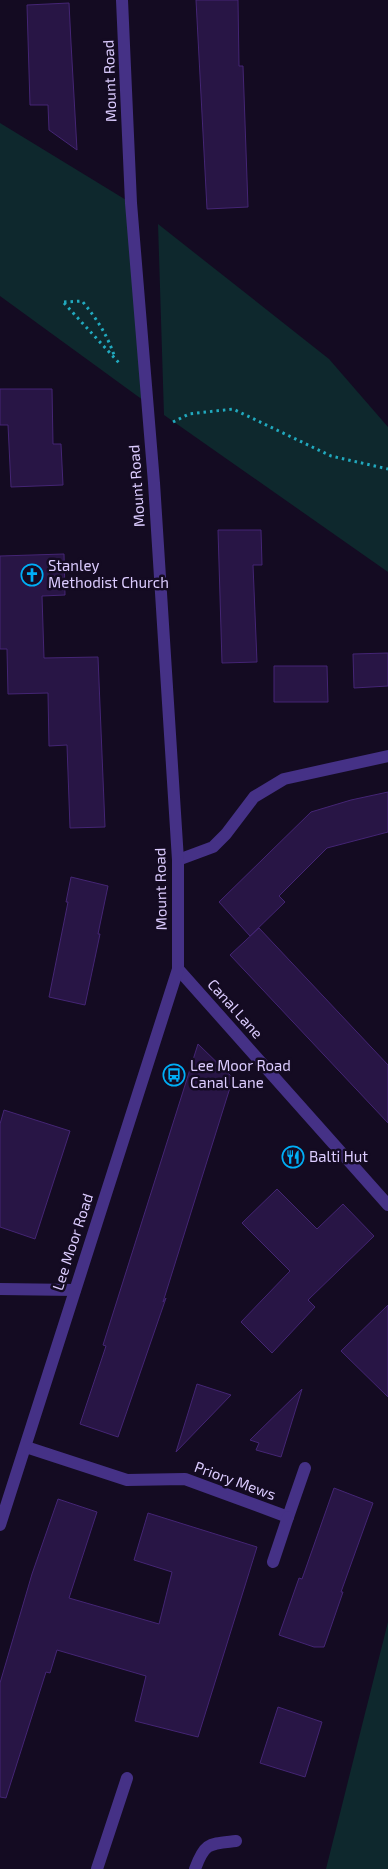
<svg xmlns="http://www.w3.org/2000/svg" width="388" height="1869" font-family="'Exo 2',sans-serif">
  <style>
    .green { fill: #0e282d }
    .building { fill: #281545; stroke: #442574 }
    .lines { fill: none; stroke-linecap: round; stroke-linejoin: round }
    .path { stroke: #21a9be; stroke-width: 3; stroke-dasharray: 2.5 4; stroke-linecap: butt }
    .service { stroke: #453186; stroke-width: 12 }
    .minor { stroke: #453186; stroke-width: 12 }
    .tertiary { stroke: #453186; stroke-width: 12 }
    .labels { text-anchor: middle; stroke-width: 5; stroke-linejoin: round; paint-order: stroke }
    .street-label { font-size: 15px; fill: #dcccff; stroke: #140b22 }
    .poi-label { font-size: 15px; fill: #dcccff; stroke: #140b22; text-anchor: start }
  </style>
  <rect width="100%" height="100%" fill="#140b22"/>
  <!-- green -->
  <g class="green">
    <path d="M 0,123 L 131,203 L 147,403 L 0,296 Z"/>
    <path d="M 158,224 L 329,359 L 388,427 L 388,572 L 164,415 Z"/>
    <path d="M 388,1622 L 388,1869 L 326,1869 Z"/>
  </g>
  <!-- building -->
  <g class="building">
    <path d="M 196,0 L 238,0 L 239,66 L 243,66 L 248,207 L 207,209 Z"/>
    <path d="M 69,3 L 71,43 L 77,150 L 49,130 L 48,105 L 30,105 L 27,5 Z"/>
    <path d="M 0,389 L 52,389 L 53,444 L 61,444 L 63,485 L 11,487 L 8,425 L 0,425 Z"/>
    <path d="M 218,530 L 261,530 L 262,565 L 253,565 L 257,662 L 222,663 Z"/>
    <path d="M 64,554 L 65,595 L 42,596 L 44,658 L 98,657 L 105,827 L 70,828 L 67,745 L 49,746 L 48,693 L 8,694 L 7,649 L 0,649 L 0,556 Z"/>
    <path d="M 388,653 L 388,686 L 354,688 L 353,654 Z"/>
    <path d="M 274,666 L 327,666 L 328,702 L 274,702 Z"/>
    <path d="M 388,792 L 388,832 L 327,848 L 279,896 L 285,902 L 250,936 L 219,902 L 311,812 L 351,800 Z"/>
    <path d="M 71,877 L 108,886 L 98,934 L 100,934 L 85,1005 L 49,997 L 68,902 L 66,902 Z"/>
    <path d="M 259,928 L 388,1065 L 388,1123 L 230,955 Z"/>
    <path d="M 198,1044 L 233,1078 L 163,1302 L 166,1298 L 118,1437 L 80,1424 L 106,1346 L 103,1345 Z"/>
    <path d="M 4,1110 L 70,1131 L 35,1239 L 0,1227 L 0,1124 Z"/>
    <path d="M 277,1189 L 317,1229 L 343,1204 L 374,1236 L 308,1300 L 315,1307 L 272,1353 L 241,1322 L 290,1271 L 242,1223 Z"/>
    <path d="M 388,1305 L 388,1397 L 341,1351 Z"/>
    <path d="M 197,1384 L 231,1395 L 176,1452 Z"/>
    <path d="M 302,1389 L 281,1457 L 256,1450 L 259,1443 L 250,1440 Z"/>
    <path d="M 334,1488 L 373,1503 L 341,1592 L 343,1592 L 324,1647 L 314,1647 L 279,1635 L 299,1578 L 302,1579 Z"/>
    <path d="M 58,1499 L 97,1512 L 69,1598 L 159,1624 L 172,1572 L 134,1560 L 148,1513 L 257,1547 L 198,1737 L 135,1721 L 146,1676 L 57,1650 L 50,1673 L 46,1672 L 6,1798 L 0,1797 L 0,1683 L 32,1574 Z"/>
    <path d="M 278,1707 L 322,1722 L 305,1777 L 260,1763 Z"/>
  </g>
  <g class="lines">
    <!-- path -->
    <g class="path">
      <path d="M 64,302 L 82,301 C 97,319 108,336 115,358"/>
      <path d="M 64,303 L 121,365"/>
      <path d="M 173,422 L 189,414 L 233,409 L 331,456 L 388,469"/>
    </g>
    <!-- service -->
    <g class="service">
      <path d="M 0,1289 L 75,1290"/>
      <path d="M 97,1869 L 127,1778"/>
      <path d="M 195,1869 C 205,1842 209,1844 236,1841"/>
    </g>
    <!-- minor -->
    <g class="minor">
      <path d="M 178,860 L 213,847 L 226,834 L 254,797 L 284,779 L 388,756"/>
      <path d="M 26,1447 L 127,1480 L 185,1479 L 288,1517 L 305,1468"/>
      <path d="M 273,1562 L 288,1517"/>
    </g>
    <!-- tertiary -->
    <g class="tertiary">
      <path d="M 178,969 L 388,1205"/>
      <path d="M 0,1525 L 178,969 L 178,860 L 154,483 L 131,203 L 122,0"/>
    </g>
  </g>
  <!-- icons -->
  <defs>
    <g id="church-ring" transform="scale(1.125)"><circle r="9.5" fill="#140b22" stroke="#00aff7" stroke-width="1.5"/><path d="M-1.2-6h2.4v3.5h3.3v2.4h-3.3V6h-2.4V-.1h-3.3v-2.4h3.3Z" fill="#00aff7"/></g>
    <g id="bus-ring" transform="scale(1.125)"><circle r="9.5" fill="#140b22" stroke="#00aff7" stroke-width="1.5"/><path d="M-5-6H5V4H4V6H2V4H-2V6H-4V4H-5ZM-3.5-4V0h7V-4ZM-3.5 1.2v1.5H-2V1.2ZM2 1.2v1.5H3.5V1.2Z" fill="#00aff7"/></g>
    <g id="restaurant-ring" transform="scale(1.125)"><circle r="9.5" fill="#140b22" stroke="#00aff7" stroke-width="1.5"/><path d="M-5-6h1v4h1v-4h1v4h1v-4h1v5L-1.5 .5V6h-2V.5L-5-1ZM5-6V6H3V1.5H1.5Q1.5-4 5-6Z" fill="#00aff7"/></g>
  </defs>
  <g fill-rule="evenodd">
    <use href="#church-ring" x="32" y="575"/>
    <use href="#bus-ring" x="174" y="1075"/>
    <use href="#restaurant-ring" x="293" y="1157"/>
  </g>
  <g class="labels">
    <!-- street labels -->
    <g class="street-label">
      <text transform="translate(110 81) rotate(-92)" y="5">Mount Road</text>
      <text transform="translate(137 486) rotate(-94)" y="5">Mount Road</text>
      <text transform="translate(161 889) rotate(-91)" y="5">Mount Road</text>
      <text transform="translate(235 1009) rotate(48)" y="5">Canal Lane</text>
      <text transform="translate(73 1242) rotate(-72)" y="5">Lee Moor Road</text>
      <text transform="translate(235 1481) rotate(20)" y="5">Priory Mews</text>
    </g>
    <!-- poi labels -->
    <g class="poi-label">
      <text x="48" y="571">Stanley<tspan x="48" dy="17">Methodist Church</tspan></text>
      <text x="190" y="1071">Lee Moor Road<tspan x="190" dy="17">Canal Lane</tspan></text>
      <text x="309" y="1162">Balti Hut</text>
    </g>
  </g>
</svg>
